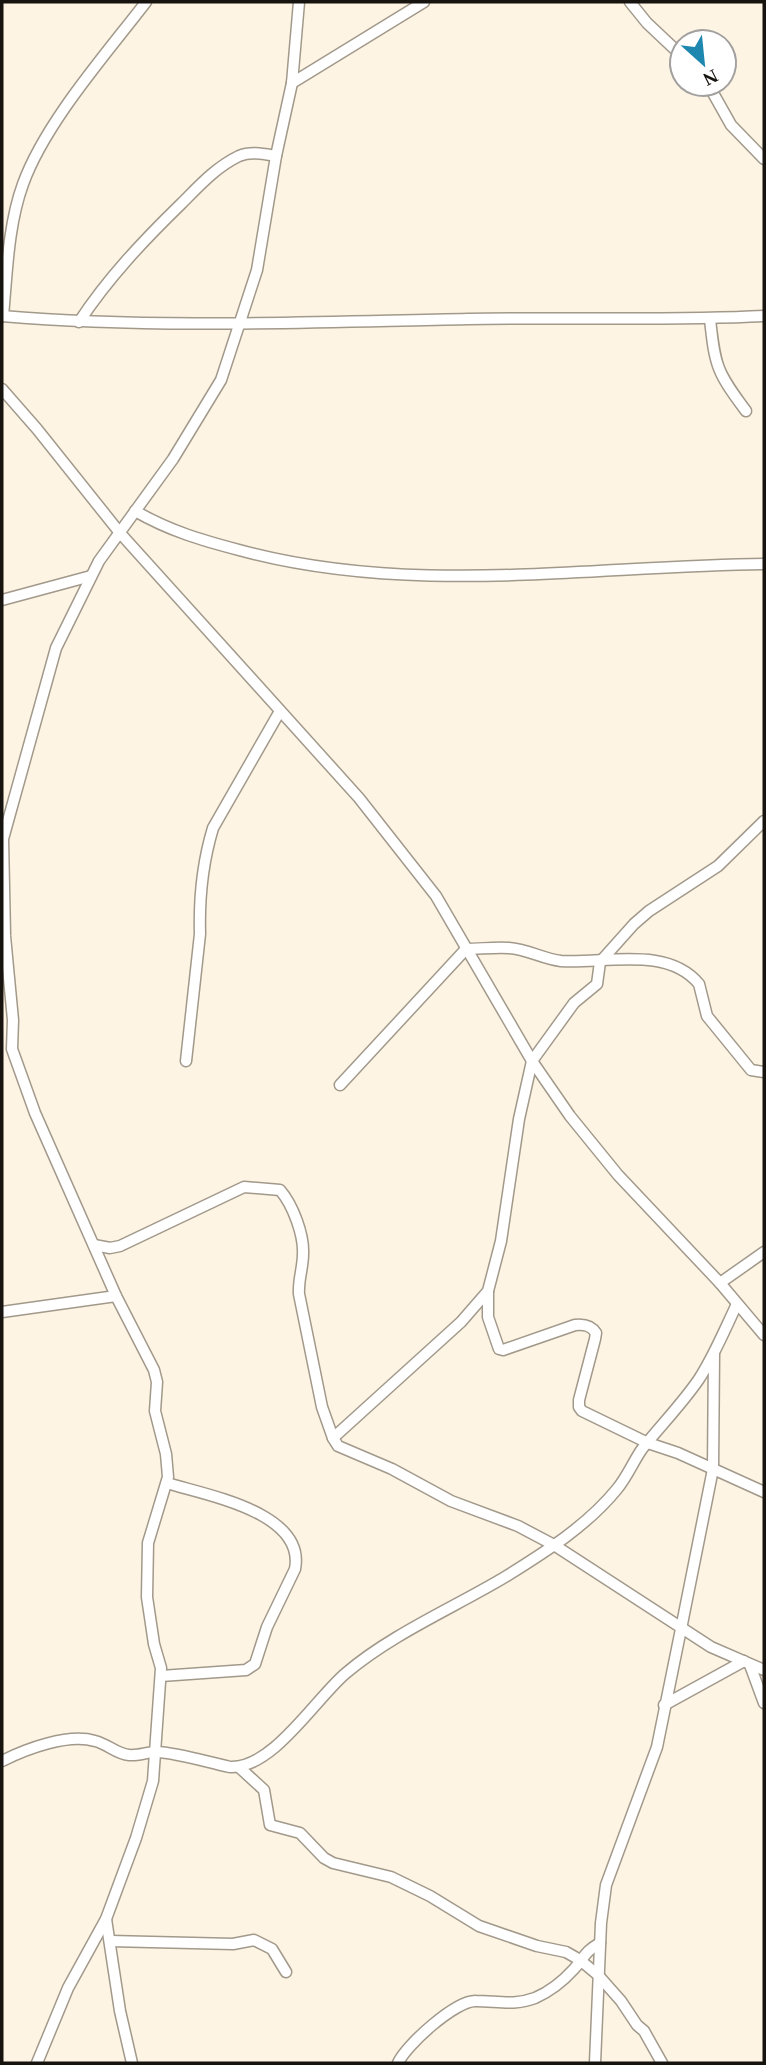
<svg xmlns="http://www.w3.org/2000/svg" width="766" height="2065" font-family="'Times New Roman',serif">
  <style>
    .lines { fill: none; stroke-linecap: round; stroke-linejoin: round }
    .minor-casing { stroke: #a2998b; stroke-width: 13 }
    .minor { stroke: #fff; stroke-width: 10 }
  </style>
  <rect width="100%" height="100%" fill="#fdf4e4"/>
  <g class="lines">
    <!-- minor casing -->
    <g class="minor-casing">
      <g id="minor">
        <path d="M 630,2 L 647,23 L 682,56"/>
        <path d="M 292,83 L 424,2"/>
        <path d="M 708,84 L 731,125 L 764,159"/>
        <path d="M 2,316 C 157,329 312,322 468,319 C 567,317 666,321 764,316"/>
        <path d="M 3,316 C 7,273 8,225 23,184 C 45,123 106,54 146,2"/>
        <path d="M 710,319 C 715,367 717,372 746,411"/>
        <path d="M 79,322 C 108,278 143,241 181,204 C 199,186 216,167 239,156 C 251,151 264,154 276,156"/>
        <path d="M 2,389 L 37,429 L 120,533 L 359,798 L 436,896 L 532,1061 L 570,1116 L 618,1175 L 720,1283 L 764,1335"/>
        <path d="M 135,511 C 170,531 201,540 239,550 C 411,597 590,566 764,564"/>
        <path d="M 2,600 L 91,576"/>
        <path d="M 764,821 L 718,866 L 649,911 L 634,924 L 600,962 L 597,984 L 574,1003 L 532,1061 L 519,1119 L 501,1241 L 488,1291 L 461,1322 L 333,1438 L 338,1446 L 392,1469 L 451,1501 L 518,1526 L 554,1545 L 711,1647 L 764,1670"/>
        <path d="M 186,1061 L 200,934 C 199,900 203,861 213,828 L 280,711"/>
        <path d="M 340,1085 L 466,949 C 480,949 495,947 509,948 C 527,949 543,959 561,961 C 603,964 667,945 699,984 L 707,1016 L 751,1070 L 764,1072"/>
        <path d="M 94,1245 L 110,1248 L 120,1246 L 244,1187 L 280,1190 C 293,1205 304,1235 303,1254 C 303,1268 298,1280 299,1294 L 322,1407 L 333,1438"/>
        <path d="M 720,1283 L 764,1252"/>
        <path d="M 488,1292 L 488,1317 L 499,1349 L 503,1350 L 575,1325 C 584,1324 591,1325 596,1333 L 595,1339 L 579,1400 L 579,1407 L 582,1411 L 648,1443 L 678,1453 L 764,1492"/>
        <path d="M 2,1312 L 116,1296"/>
        <path d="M 750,1665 L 764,1703"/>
        <path d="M 161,1676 L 246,1670 L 255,1664 L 267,1627 L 295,1569 C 306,1512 205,1495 167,1483"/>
        <path d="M 664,1705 L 744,1661"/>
        <path d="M 2,1761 C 26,1749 68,1733 95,1741 C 108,1744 116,1754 129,1755 C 138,1756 147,1752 156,1752 C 180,1753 206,1762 230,1767 C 273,1769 316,1698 346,1673 C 392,1634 453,1608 505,1577 C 545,1552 587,1526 617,1489 C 627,1477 633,1462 642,1449 C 661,1425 682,1404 699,1379 C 714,1356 725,1329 737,1304"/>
        <path d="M 240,1768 L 264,1790 L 270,1825 L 300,1833 L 324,1858 L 333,1863 L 391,1877 L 430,1896 L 479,1926 L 537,1946 L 566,1952 L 580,1960 L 598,1975 L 621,2001 L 637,2025 L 644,2031 L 662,2063"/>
        <path d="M 106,1919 L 120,2011 L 132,2063"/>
        <path d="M 110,1941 L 233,1944 L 254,1940 L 272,1949 L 286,1972"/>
        <path d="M 37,2063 L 68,1988 L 106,1919 L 136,1838 L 153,1781 L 161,1668 L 154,1644 L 147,1597 L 148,1543 L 168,1477 L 166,1454 L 155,1411 L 157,1382 L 154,1370 L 116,1296 L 35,1113 L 12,1049 L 13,1020 L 5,936 L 3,839 L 56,648 L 99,561 L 173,459 L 221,380 L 257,270 L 276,156 L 292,83 L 299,2"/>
        <path d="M 398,2063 C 406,2045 456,2000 476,2001 C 497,2001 514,2006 535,1998 C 549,1992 564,1980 574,1969 C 585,1957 584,1952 600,1943"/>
        <path d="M 595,2063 L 601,1923 L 606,1885 L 657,1747 L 681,1629 L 713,1469 L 714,1354"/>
      </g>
    </g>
    <!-- minor -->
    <use href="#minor" class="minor"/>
  </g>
  <!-- border -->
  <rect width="766" height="2065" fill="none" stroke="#17130e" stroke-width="7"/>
  <!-- north arrow -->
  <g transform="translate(703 63) rotate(153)"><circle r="33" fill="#ffffff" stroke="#a2a19f" stroke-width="2"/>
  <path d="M0-5L12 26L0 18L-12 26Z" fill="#1e87af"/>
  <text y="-10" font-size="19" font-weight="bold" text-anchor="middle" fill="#17130e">N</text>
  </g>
</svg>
